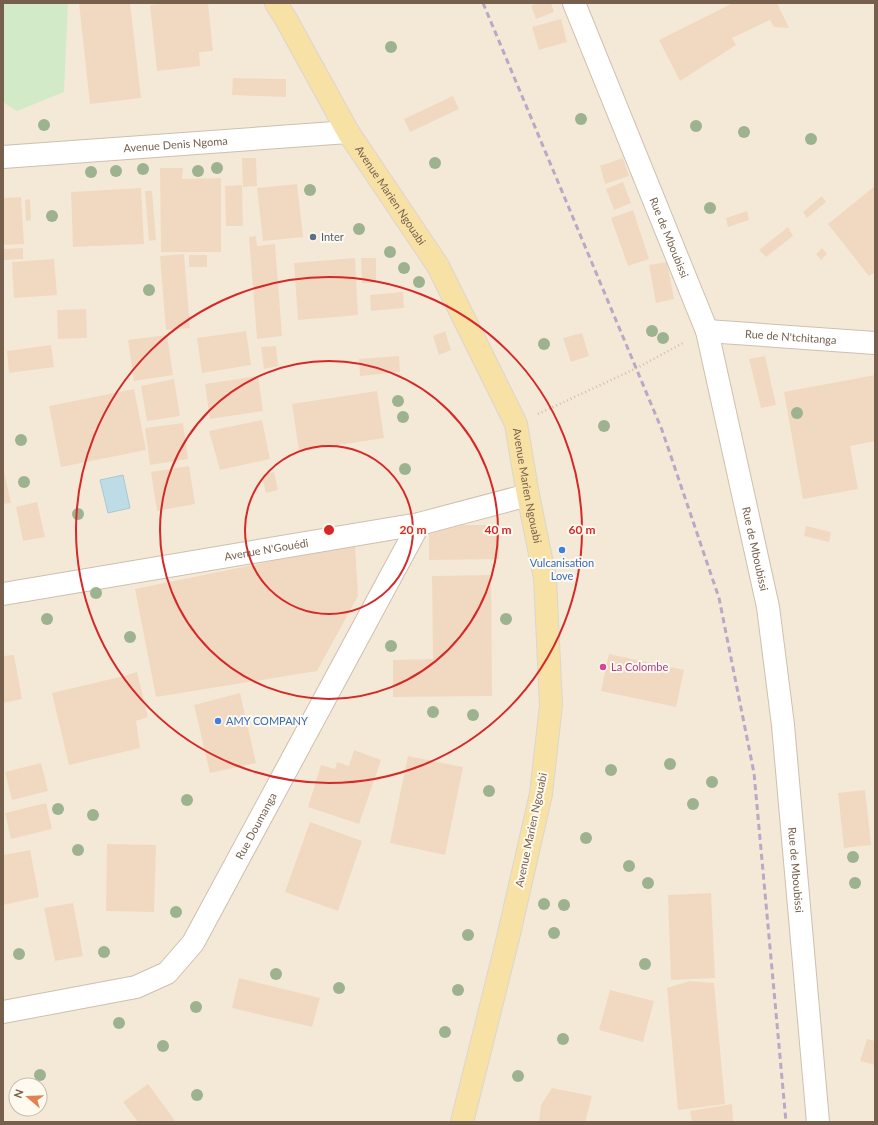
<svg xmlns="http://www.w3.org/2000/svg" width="878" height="1125" font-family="Lato,sans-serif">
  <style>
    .residential { fill: #f4e9d7; fill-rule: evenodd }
    .green { fill: #d2eac7 }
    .water { fill: #bddce6; stroke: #a4cad7 }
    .building { fill: #f1d9c1 }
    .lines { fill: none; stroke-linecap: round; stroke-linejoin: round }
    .minor-casing { stroke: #cebfaf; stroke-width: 24 }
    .tertiary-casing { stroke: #cebfaf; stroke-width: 24 }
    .primary-casing { stroke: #dbd6d1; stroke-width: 24 }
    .path { stroke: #d6bca4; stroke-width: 2.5; stroke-dasharray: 1 3; stroke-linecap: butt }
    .minor { stroke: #fff; stroke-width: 22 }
    .tertiary { stroke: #fff; stroke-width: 22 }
    .primary { stroke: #f8e1a4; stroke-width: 22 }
    .rail { stroke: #bba7c6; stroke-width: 3; stroke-dasharray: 6 4; stroke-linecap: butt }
    .tree { fill: #9db38f }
    .ring { fill: none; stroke: #d62828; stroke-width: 2 }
    .service-dot { fill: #5c6f8a; stroke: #fefaef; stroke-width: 1.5 }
    .shop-dot { fill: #3f7fe0; stroke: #fefaef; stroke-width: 1.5 }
    .hotel-dot { fill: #d1479c; stroke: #fefaef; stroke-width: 1.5 }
    .labels { text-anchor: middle; stroke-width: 4; stroke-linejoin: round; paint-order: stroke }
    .street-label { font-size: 11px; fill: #76604d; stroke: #fefaef }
    .service-label { font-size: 11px; fill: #4e5e75; stroke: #fefaef; text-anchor: start }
    .shop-label { font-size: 11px; fill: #366cbe; stroke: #fefaef }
    .hotel-label { font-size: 11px; fill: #b23c85; stroke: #fefaef; text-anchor: start }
    .centre { fill: #d62828; stroke: #fefaef; stroke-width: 2 }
    .ring-label { font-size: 12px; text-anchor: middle; font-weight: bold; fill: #d62828; stroke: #fefaef; stroke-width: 4; stroke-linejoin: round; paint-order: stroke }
  </style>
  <rect width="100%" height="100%" fill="#fcf7e9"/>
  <!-- residential -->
  <path class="residential" d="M 3,3 L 875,3 L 875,1122 L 3,1122 ZM 16,1085 L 40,1085 L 40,1109 L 16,1109 Z"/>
  <!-- green -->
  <path class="green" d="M 3,3 L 68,3 L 64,92 L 17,111 L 3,102 Z"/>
  <!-- water -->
  <path class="water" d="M 123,475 L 130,508 L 108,513 L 100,480 Z"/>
  <!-- building -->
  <g class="building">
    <path d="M 79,3 L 130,3 L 141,98 L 90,104 Z"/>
    <path d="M 169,3 L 208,3 L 213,51 L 199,52 L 200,66 L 157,71 L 150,5 Z"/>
    <path d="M 538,3 L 551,3 L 554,12 L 536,19 L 531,6 Z"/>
    <path d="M 733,3 L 777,3 L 789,28 L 774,27 L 770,20 L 732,38 L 736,45 L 680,81 L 659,40 Z"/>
    <path d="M 561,19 L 567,42 L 539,50 L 532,27 Z"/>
    <path d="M 233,78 L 286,79 L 286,97 L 232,95 Z"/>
    <path d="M 453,96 L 459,109 L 410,132 L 404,119 Z"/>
    <path d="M 242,158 L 256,158 L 257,186 L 243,187 Z"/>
    <path d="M 623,158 L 629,176 L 605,184 L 600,166 Z"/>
    <path d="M 160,168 L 183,168 L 182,179 L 221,178 L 221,252 L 161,252 Z"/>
    <path d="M 623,182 L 631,203 L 614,210 L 606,189 Z"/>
    <path d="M 297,184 L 303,237 L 263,241 L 257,188 Z"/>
    <path d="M 242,185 L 243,226 L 226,226 L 225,186 Z"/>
    <path d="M 875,186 L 875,272 L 869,276 L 828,224 Z"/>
    <path d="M 141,188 L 144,244 L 73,247 L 71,192 Z"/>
    <path d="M 145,191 L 152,191 L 156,240 L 149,241 Z"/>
    <path d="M 822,196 L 826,202 L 807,218 L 803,212 Z"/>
    <path d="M 21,197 L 24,244 L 3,245 L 3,198 Z"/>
    <path d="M 30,199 L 31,220 L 26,221 L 25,200 Z"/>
    <path d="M 633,210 L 649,259 L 628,266 L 611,218 Z"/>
    <path d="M 747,211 L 749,220 L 728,227 L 726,218 Z"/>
    <path d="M 788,227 L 793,236 L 766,257 L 759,250 Z"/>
    <path d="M 256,236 L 257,246 L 275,244 L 282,336 L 257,339 L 249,237 Z"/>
    <path d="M 23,248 L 23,259 L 3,260 L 3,249 Z"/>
    <path d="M 822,248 L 827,254 L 821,260 L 816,254 Z"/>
    <path d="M 184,254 L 190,328 L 166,330 L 160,256 Z"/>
    <rect x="189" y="255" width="18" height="12"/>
    <path d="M 355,258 L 358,315 L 298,320 L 294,263 Z"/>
    <path d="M 361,258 L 376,258 L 376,283 L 362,283 Z"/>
    <path d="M 54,259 L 57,295 L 14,298 L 12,262 Z"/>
    <path d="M 667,262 L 674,299 L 656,303 L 649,265 Z"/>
    <path d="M 403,292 L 404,308 L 371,311 L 370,295 Z"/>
    <path d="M 86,309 L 87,338 L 58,339 L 57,310 Z"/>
    <path d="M 246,331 L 251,365 L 202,373 L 197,338 Z"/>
    <path d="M 445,331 L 451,350 L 439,355 L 433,336 Z"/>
    <path d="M 582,333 L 589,356 L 571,362 L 563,338 Z"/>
    <path d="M 167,335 L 173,375 L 134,381 L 128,340 Z"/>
    <path d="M 51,345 L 54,367 L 9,373 L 7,351 Z"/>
    <path d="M 276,346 L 278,366 L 264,369 L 261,347 Z"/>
    <path d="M 399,356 L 400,372 L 360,376 L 359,359 Z"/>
    <path d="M 765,356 L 776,405 L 761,408 L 749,359 Z"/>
    <path d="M 875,375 L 875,441 L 850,446 L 858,489 L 803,499 L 784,392 Z"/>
    <path d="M 258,376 L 263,411 L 210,419 L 205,384 Z"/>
    <path d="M 174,379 L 180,416 L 147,421 L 141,386 Z"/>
    <path d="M 134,389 L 146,450 L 61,467 L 49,406 Z"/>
    <path d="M 377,391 L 384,438 L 299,451 L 292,404 Z"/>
    <path d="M 262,420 L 270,459 L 220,470 L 209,431 Z"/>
    <path d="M 183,423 L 188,459 L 150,465 L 145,428 Z"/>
    <path d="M 189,466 L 195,504 L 157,511 L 151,472 Z"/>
    <path d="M 3,468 L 11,503 L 3,504 Z"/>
    <path d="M 274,472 L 278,490 L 266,493 L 262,475 Z"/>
    <path d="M 37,502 L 45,537 L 23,541 L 16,507 Z"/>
    <path d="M 429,525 L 499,525 L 499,559 L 429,560 Z"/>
    <path d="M 806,526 L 831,532 L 829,542 L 804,536 Z"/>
    <path d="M 355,544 L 358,596 L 317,671 L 156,697 L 135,589 Z"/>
    <path d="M 491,575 L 492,696 L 393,697 L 393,660 L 433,659 L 432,576 Z"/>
    <path d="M 609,654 L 684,670 L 676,707 L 601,691 Z"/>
    <path d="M 14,655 L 22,699 L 3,703 L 3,656 Z"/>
    <path d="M 137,672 L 148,717 L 136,721 L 140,748 L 69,765 L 52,693 L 124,676 Z"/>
    <path d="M 240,693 L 256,763 L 210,773 L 194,705 Z"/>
    <path d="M 354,750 L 381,760 L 359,824 L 308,807 L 321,765 L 335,769 L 337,762 L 349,766 Z"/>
    <path d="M 408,756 L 463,767 L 445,855 L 390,843 Z"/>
    <path d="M 41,763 L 48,791 L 12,800 L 5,772 Z"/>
    <path d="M 865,790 L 871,845 L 844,848 L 838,793 Z"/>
    <path d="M 46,803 L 52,829 L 11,839 L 5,813 Z"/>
    <path d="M 310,822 L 362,841 L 338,911 L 285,892 Z"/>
    <path d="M 107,844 L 156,845 L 154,912 L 106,911 Z"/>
    <path d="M 30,850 L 39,897 L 3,905 L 3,855 Z"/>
    <path d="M 711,893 L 715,978 L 671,980 L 668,895 Z"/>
    <path d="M 73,903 L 83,956 L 55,961 L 44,908 Z"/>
    <path d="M 239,978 L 320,998 L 312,1027 L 232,1008 Z"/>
    <path d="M 690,981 L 714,983 L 725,1104 L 678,1110 L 667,988 Z"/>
    <path d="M 610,990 L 654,1001 L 643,1042 L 599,1030 Z"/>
    <path d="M 867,1039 L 875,1041 L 875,1065 L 860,1061 Z"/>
    <path d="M 148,1084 L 176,1122 L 138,1122 L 123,1102 Z"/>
    <path d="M 552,1088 L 592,1096 L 585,1122 L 539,1122 L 541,1105 Z"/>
    <path d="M 732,1104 L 733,1122 L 692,1122 L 690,1111 Z"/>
  </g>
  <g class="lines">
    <!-- minor casing -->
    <g class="minor-casing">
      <g id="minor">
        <path id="s1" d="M 574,3 L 707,331 L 768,607 L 783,725 L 818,1122"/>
        <path id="s2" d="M 3,157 L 348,132"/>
        <path id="s3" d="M 707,331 L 875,343"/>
        <path id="s4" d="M 3,1012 L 136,987 L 167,973 L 193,943 L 419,524"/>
      </g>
    </g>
    <!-- tertiary casing -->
    <g class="tertiary-casing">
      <g id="tertiary">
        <path id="s5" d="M 3,594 L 419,524 L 528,495"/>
      </g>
    </g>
    <!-- primary casing -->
    <g class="primary-casing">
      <g id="primary">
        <path id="s6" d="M 276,3 L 287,21 L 348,132 L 438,266 L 516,424 L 528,495 L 545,578 L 551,705 L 541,794 L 508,938 L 462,1122"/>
      </g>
    </g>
    <!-- path -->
    <path class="path" d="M 538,414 L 637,368 L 683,343"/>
    <!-- minor -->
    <use href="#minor" class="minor"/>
    <!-- tertiary -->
    <use href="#tertiary" class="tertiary"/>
    <!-- primary -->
    <use href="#primary" class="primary"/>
    <!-- rail -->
    <path class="rail" d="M 483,3 L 662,430 L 719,598 L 754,773 L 786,1122"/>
  </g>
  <!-- trees -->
  <g class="tree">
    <circle cx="391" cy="47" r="6"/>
    <circle cx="581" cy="119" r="6"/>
    <circle cx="44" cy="125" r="6"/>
    <circle cx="696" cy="126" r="6"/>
    <circle cx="744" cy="132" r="6"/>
    <circle cx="811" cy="139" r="6"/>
    <circle cx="435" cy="163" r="6"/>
    <circle cx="217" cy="168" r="6"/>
    <circle cx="143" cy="169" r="6"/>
    <circle cx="116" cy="171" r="6"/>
    <circle cx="198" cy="171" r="6"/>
    <circle cx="91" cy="172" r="6"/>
    <circle cx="310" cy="190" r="6"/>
    <circle cx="710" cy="208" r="6"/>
    <circle cx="52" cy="216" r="6"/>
    <circle cx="359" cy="229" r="6"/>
    <circle cx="390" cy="252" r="6"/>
    <circle cx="404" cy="268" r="6"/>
    <circle cx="419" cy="282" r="6"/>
    <circle cx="149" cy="290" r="6"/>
    <circle cx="652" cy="331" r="6"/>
    <circle cx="663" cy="338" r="6"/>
    <circle cx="544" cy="344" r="6"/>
    <circle cx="398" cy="401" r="6"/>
    <circle cx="797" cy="413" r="6"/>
    <circle cx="403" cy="417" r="6"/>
    <circle cx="604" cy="426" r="6"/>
    <circle cx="21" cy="440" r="6"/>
    <circle cx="405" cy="469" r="6"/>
    <circle cx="24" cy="482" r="6"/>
    <circle cx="78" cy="514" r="6"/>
    <circle cx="96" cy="593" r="6"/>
    <circle cx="47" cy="619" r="6"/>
    <circle cx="506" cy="619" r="6"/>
    <circle cx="130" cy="637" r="6"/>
    <circle cx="391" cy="646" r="6"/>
    <circle cx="433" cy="712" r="6"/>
    <circle cx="473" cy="715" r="6"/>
    <circle cx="670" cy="764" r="6"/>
    <circle cx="611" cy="770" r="6"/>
    <circle cx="712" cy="782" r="6"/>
    <circle cx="489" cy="791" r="6"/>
    <circle cx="187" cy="800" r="6"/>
    <circle cx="693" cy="804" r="6"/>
    <circle cx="58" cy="809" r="6"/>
    <circle cx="93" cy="815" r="6"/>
    <circle cx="586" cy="838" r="6"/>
    <circle cx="78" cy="850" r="6"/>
    <circle cx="853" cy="857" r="6"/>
    <circle cx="629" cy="866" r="6"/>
    <circle cx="648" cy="883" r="6"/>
    <circle cx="855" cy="883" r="6"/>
    <circle cx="544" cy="904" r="6"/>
    <circle cx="564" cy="905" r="6"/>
    <circle cx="176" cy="912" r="6"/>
    <circle cx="554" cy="933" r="6"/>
    <circle cx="468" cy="935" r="6"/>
    <circle cx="104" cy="952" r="6"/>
    <circle cx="19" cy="954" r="6"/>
    <circle cx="645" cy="964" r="6"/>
    <circle cx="276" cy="974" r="6"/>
    <circle cx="339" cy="988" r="6"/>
    <circle cx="458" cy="990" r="6"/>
    <circle cx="196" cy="1007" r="6"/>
    <circle cx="119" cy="1023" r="6"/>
    <circle cx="445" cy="1032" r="6"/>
    <circle cx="563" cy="1039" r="6"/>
    <circle cx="163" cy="1046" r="6"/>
    <circle cx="40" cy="1075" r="6"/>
    <circle cx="518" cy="1076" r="6"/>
    <circle cx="197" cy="1095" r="6"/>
  </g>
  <!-- distance rings -->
  <g class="ring">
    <circle cx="329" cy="530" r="84"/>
    <circle cx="329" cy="530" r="169"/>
    <circle cx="329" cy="530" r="253"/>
  </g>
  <!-- markers -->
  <circle class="service-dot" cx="313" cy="237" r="4"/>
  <g class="shop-dot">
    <circle cx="562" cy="550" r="4"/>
    <circle cx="218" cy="721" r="4"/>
  </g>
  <circle class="hotel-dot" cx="603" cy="667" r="4"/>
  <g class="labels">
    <!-- street labels -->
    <g class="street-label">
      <text dy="4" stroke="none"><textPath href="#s2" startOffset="173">Avenue Denis Ngoma</textPath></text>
      <text dy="4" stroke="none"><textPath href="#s6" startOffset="224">Avenue Marien Ngouabi</textPath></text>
      <text dy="4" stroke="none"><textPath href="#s1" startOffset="253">Rue de Mboubissi</textPath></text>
      <text dy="4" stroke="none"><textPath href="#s3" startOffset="84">Rue de N'tchitanga</textPath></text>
      <text dy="4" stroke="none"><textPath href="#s6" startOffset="548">Avenue Marien Ngouabi</textPath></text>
      <text dy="4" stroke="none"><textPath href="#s1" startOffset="577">Rue de Mboubissi</textPath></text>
      <text dy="4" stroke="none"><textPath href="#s5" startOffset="267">Avenue N'Gouédi</textPath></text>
      <text dy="4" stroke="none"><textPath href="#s4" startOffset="342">Rue Doumanga</textPath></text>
      <text transform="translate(531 830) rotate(-78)" y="4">Avenue Marien Ngouabi</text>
      <text dy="4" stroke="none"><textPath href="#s1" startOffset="901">Rue de Mboubissi</textPath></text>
    </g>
    <!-- service labels -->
    <g class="service-label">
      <text x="321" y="241">Inter</text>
    </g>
    <!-- shop labels -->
    <g class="shop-label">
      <text x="562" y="567">Vulcanisation<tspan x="562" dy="13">Love</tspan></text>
      <text x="226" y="725" text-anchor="start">AMY COMPANY</text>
    </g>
    <!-- hotel labels -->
    <g class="hotel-label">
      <text x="611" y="671">La Colombe</text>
    </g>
  </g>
  <circle cx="329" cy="530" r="6" class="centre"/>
  <g class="ring-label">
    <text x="413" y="534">20 m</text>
    <text x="498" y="534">40 m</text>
    <text x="582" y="534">60 m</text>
  </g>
  <!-- border -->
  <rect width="878" height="1125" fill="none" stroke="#76604d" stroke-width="8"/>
  <!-- north arrow -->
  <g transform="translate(28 1097) rotate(289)"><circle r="19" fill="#fefaef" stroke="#c8bcae"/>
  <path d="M0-3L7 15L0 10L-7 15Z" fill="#e28152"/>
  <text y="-6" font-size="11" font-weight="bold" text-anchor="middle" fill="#76604d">N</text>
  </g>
</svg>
